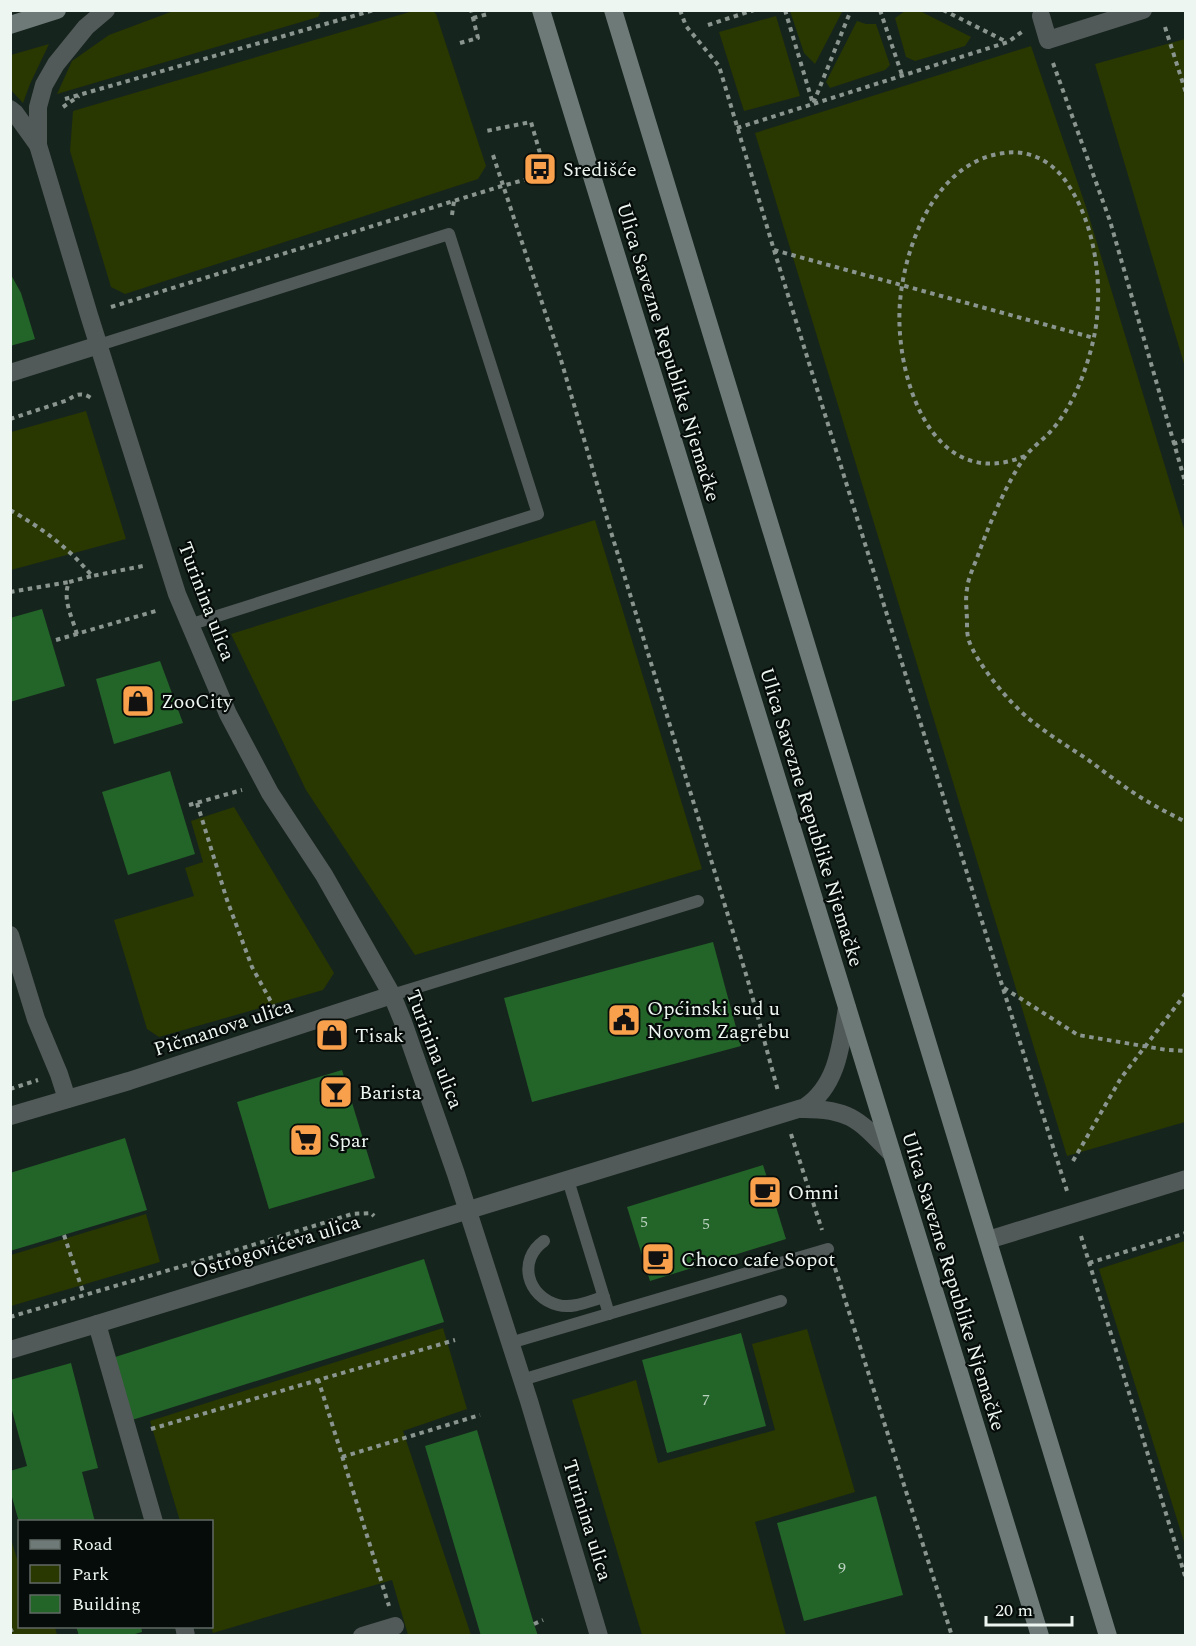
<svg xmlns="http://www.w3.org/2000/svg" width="1196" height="1646" font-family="Spectral,serif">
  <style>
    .green { fill: #293700 }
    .building { fill: #236428 }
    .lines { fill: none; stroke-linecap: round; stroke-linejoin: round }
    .path { stroke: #8a9590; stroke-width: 4; stroke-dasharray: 4.5 4.5; stroke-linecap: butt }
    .service { stroke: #525a59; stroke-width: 12 }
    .minor { stroke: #525a59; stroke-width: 18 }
    .tertiary { stroke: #525a59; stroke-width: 18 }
    .secondary { stroke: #6d7a78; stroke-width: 18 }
    .labels { text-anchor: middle; stroke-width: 4.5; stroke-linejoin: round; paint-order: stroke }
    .number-label { font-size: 16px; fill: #bad2bf }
    .poi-label { font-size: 20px; fill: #edf6f1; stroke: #060c09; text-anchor: start }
    .street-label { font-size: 20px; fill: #edf6f1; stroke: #060c09 }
  </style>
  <rect width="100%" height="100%" fill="#16241e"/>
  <!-- green -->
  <g class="green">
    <path d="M 176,10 L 321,11 L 318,17 L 57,94 L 72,61 L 109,35 Z"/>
    <path d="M 432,10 L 436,14 L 486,166 L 478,179 L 125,294 L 111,287 L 70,151 L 73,111 L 413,11 Z"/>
    <path d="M 840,10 L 842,12 L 815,64 L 804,53 L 790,11 Z"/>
    <path d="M 905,11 L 920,11 L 971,37 L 965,46 L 915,61 L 906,57 L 895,18 Z"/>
    <path d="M 776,16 L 800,96 L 744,111 L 719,32 Z"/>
    <path d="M 857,21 L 866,24 L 876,24 L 890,65 L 885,70 L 830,88 L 826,82 Z"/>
    <path d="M 1185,39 L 1186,39 L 1185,367 L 1095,64 Z"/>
    <path d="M 49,44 L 30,84 L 23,103 L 11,90 L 11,55 Z"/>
    <path d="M 1031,46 L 1086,207 L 1185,532 L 1185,1122 L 1067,1156 L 755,133 Z"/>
    <path d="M 86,411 L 126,539 L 11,570 L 11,432 Z"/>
    <path d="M 595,520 L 702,869 L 415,955 L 306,790 L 231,634 Z"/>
    <path d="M 234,807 L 334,973 L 323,990 L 159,1037 L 147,1029 L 114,920 L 194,896 L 185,868 L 203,862 L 191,821 Z"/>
    <path d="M 146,1214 L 160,1262 L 11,1306 L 11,1255 Z"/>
    <path d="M 1185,1241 L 1186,1241 L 1185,1545 L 1099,1269 Z"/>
    <path d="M 443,1328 L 467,1409 L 403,1431 L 471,1635 L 408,1635 L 392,1580 L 213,1633 L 211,1627 L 212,1522 L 180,1521 L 150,1421 Z"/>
    <path d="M 807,1329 L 855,1492 L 755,1522 L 786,1635 L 642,1635 L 572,1400 L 636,1380 L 658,1463 L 775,1430 L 752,1344 Z"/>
    <path d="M 10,1536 L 19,1565 L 20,1626 L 55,1627 L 57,1635 L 11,1635 Z"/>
  </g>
  <!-- building -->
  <g class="building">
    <path d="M 10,273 L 21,293 L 35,339 L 10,346 Z"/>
    <path d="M 42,609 L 65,686 L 10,702 L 10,618 Z"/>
    <path d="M 160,661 L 183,723 L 114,744 L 96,679 Z"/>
    <path d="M 170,771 L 195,854 L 128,875 L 102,792 Z"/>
    <path d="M 713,942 L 741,1046 L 532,1102 L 504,998 Z"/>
    <path d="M 342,1070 L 375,1178 L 269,1209 L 237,1102 Z"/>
    <path d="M 125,1138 L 147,1210 L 10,1251 L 10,1173 Z"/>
    <path d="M 763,1165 L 786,1239 L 650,1281 L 627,1207 Z"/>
    <path d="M 424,1259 L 444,1322 L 132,1420 L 112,1358 Z"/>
    <path d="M 741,1333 L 766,1426 L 667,1453 L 642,1360 Z"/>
    <path d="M 71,1363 L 98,1468 L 82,1472 L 95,1522 L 19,1522 L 10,1490 L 10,1471 L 27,1466 L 10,1403 L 10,1380 Z"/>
    <path d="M 477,1430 L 534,1624 L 538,1636 L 481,1636 L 425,1446 Z"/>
    <path d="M 876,1496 L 903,1595 L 804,1621 L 777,1523 Z"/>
    <path d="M 76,1626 L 141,1626 L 142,1632 L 128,1636 L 79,1636 Z"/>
  </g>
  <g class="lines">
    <!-- path -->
    <g class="path">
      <path d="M 680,10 L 686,26 L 719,66 L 774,250 L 989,944 L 1067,1191"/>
      <path d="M 785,10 L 813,104 L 1008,42 L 1023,31"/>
      <path d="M 880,10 L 902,75"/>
      <path d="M 943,10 L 1007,42"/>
      <path d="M 473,18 L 488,14 L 487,10"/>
      <path d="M 708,25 L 754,10"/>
      <path d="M 1165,27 L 1186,93"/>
      <path d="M 460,43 L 478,38 L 471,10"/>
      <path d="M 1053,63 L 1110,221 L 1186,485"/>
      <path d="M 65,99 L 374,10"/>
      <path d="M 63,107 L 79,96"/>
      <path d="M 737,128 L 813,104 L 851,10"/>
      <path d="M 493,155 L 561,360 L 611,532 L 748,981 L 778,1091"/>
      <path d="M 452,215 L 454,201"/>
      <path d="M 774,250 L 1094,338"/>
      <path d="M 111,307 L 502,186 L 546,174 L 531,122 L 486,131"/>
      <path d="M 10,419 L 68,400 C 76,394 82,392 91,398"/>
      <path d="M 1173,444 L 1186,440"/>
      <path d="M 1025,456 C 931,495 894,374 900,302 C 905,243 937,161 1004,153 C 1031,149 1055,163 1069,186 C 1096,227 1104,289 1094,337 C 1087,369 1074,405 1051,431 C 1043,440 1031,448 1024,458 C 1005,486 988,527 977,558 C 973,568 968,579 967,589 C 965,600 967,611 967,622 C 967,628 967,635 969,641 C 978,665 1008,701 1028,718 C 1046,733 1067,746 1087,759 C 1106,773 1125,788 1145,800 C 1158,808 1172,815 1186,822"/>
      <path d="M 10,510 C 42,528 69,548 92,576 L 143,566"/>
      <path d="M 10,592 L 69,582"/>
      <path d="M 77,634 C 72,617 62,599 69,582 L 92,576"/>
      <path d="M 56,640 L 159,610"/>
      <path d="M 197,803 L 227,900 L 252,967 L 275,1009"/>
      <path d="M 189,805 L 242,790"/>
      <path d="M 1004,988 L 1078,1035 L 1167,1050 L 1186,1051"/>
      <path d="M 10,1089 L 38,1080"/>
      <path d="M 791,1134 L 822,1230"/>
      <path d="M 1073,1161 L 1121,1078 L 1186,993"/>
      <path d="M 64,1235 L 84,1295"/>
      <path d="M 1081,1236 L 1186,1579"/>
      <path d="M 1089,1263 L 1186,1233"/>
      <path d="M 835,1268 L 952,1636"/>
      <path d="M 10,1317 L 227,1253 L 352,1214 L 371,1213 L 374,1216"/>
      <path d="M 318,1379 L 389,1606"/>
      <path d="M 151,1429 L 455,1340"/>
      <path d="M 342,1457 L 480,1415"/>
      <path d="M 534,1624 L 543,1620"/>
      <path d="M 10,1628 L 14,1636"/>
    </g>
    <!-- service -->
    <g class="service">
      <path d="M 99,345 L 449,234 L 538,514 L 189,625"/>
      <path d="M 392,995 L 698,901"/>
      <path d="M 568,1180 L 609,1314"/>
      <path d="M 544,1241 C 517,1260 527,1297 558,1305 C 573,1309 589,1301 604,1297"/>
      <path d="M 510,1343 L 828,1249"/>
      <path d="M 522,1380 L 781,1301"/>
    </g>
    <!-- minor -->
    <g class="minor">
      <path d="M 1041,16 L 1048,40 L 1143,10"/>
      <path d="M 10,373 L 99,345"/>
      <path d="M 10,935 L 36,1019 L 59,1074 L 67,1099"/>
      <path d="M 800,1109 C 850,1108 859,1120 892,1154"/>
      <path d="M 10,1116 L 129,1081 L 392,995"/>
      <path d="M 988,1240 L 1186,1179"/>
      <path d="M 10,1350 L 97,1324"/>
      <path d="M 154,1522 L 97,1324 L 805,1107 C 838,1085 841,1044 847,1008"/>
      <path d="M 184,1626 L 186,1636"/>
      <path d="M 362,1636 L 395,1626"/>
    </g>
    <!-- tertiary -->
    <g class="tertiary">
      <path d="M 106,10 L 86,27 L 56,64 L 44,85 L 38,107 L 38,145 L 89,315 L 177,594 L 228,714 L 270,793 L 324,875 L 392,995 L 403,1022 L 456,1174 L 529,1401 L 599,1636"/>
      <path d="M 10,109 L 15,113 L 38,145"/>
    </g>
    <!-- secondary -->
    <g class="secondary">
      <path d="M 541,10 L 1040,1636"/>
      <path d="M 613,10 L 1108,1636"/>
      <path d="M 10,25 L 57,10"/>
    </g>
  </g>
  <!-- icons -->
  <defs>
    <g id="bus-square" transform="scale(1.725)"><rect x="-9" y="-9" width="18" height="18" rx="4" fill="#f9a04c" stroke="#060c09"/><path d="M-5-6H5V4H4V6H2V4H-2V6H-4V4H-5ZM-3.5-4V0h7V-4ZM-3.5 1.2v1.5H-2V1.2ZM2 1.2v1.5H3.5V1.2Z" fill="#111"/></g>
    <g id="shop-square" transform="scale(1.725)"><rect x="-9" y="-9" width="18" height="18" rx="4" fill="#f9a04c" stroke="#060c09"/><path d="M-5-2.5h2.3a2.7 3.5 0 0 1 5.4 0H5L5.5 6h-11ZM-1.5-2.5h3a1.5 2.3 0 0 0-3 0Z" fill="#111"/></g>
    <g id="civic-square" transform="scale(1.725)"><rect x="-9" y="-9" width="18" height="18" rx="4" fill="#f9a04c" stroke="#060c09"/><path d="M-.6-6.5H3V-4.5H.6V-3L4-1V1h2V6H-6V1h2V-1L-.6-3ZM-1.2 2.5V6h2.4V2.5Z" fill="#111"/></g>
    <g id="bar-square" transform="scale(1.725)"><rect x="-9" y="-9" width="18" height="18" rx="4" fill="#f9a04c" stroke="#060c09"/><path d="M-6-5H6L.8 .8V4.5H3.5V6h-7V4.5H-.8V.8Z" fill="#111"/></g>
    <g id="supermarket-square" transform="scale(1.725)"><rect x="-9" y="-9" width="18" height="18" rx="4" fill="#f9a04c" stroke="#060c09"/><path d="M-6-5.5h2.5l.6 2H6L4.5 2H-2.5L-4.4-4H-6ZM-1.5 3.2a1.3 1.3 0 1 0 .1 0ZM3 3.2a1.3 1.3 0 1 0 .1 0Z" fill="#111"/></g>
    <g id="cafe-square" transform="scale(1.725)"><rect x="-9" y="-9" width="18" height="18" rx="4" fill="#f9a04c" stroke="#060c09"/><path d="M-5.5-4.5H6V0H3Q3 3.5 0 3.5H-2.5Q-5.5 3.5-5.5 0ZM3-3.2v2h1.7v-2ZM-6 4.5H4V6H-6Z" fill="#111"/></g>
  </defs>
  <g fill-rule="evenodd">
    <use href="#bus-square" x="540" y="169"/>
    <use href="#shop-square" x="138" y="701"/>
    <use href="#civic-square" x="624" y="1020"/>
    <use href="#shop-square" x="332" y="1035"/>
    <use href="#bar-square" x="336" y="1092"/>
    <use href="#supermarket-square" x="306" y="1140"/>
    <use href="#cafe-square" x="765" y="1192"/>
    <use href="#cafe-square" x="658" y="1259"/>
  </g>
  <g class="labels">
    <!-- number labels -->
    <g class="number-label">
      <text x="644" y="1227">5</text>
      <text x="706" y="1229">5</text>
      <text x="706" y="1405">7</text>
      <text x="842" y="1573">9</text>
    </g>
    <!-- poi labels -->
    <g class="poi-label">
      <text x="563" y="176">Središće</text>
      <text x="161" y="708">ZooCity</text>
      <text x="647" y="1015">Općinski sud u<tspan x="647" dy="23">Novom Zagrebu</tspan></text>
      <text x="355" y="1042">Tisak</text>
      <text x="359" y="1099">Barista</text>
      <text x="329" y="1147">Spar</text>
      <text x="788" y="1199">Omni</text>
      <text x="681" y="1266">Choco cafe Sopot</text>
    </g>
    <!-- street labels -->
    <g class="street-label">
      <text transform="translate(669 352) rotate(73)" y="7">Ulica Savezne Republike Njemačke</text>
      <text transform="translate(207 601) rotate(69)" y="7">Turinina ulica</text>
      <text transform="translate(812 817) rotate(73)" y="7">Ulica Savezne Republike Njemačke</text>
      <text transform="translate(223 1027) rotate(-18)" y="7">Pičmanova ulica</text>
      <text transform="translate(435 1049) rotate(69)" y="7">Turinina ulica</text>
      <text transform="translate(276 1246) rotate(-17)" y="7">Ostrogovićeva ulica</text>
      <text transform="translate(954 1281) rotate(73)" y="7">Ulica Savezne Republike Njemačke</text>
      <text transform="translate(588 1520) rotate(73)" y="7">Turinina ulica</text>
    </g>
  </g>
  <!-- border -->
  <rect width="1196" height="1646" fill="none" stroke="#edf6f1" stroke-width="24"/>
  <!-- legend -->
  <rect x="18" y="1520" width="195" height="108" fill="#060c09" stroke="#626a66" stroke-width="1.5"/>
  <rect x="30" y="1540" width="30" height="9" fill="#6d7a78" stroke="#626a66" stroke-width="1.5"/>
  <text x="72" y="1550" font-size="18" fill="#edf6f1">Road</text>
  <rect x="30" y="1565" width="30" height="18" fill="#293700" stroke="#626a66" stroke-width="1.5"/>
  <text x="72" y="1580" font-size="18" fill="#edf6f1">Park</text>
  <rect x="30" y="1595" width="30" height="18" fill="#236428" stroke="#626a66" stroke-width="1.5"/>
  <text x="72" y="1610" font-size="18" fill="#edf6f1">Building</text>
  <!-- scale -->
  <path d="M986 1616v9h86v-9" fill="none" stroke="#edf6f1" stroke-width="3"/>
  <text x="995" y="1616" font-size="18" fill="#edf6f1" stroke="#060c09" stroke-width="4.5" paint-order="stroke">20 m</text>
</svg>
